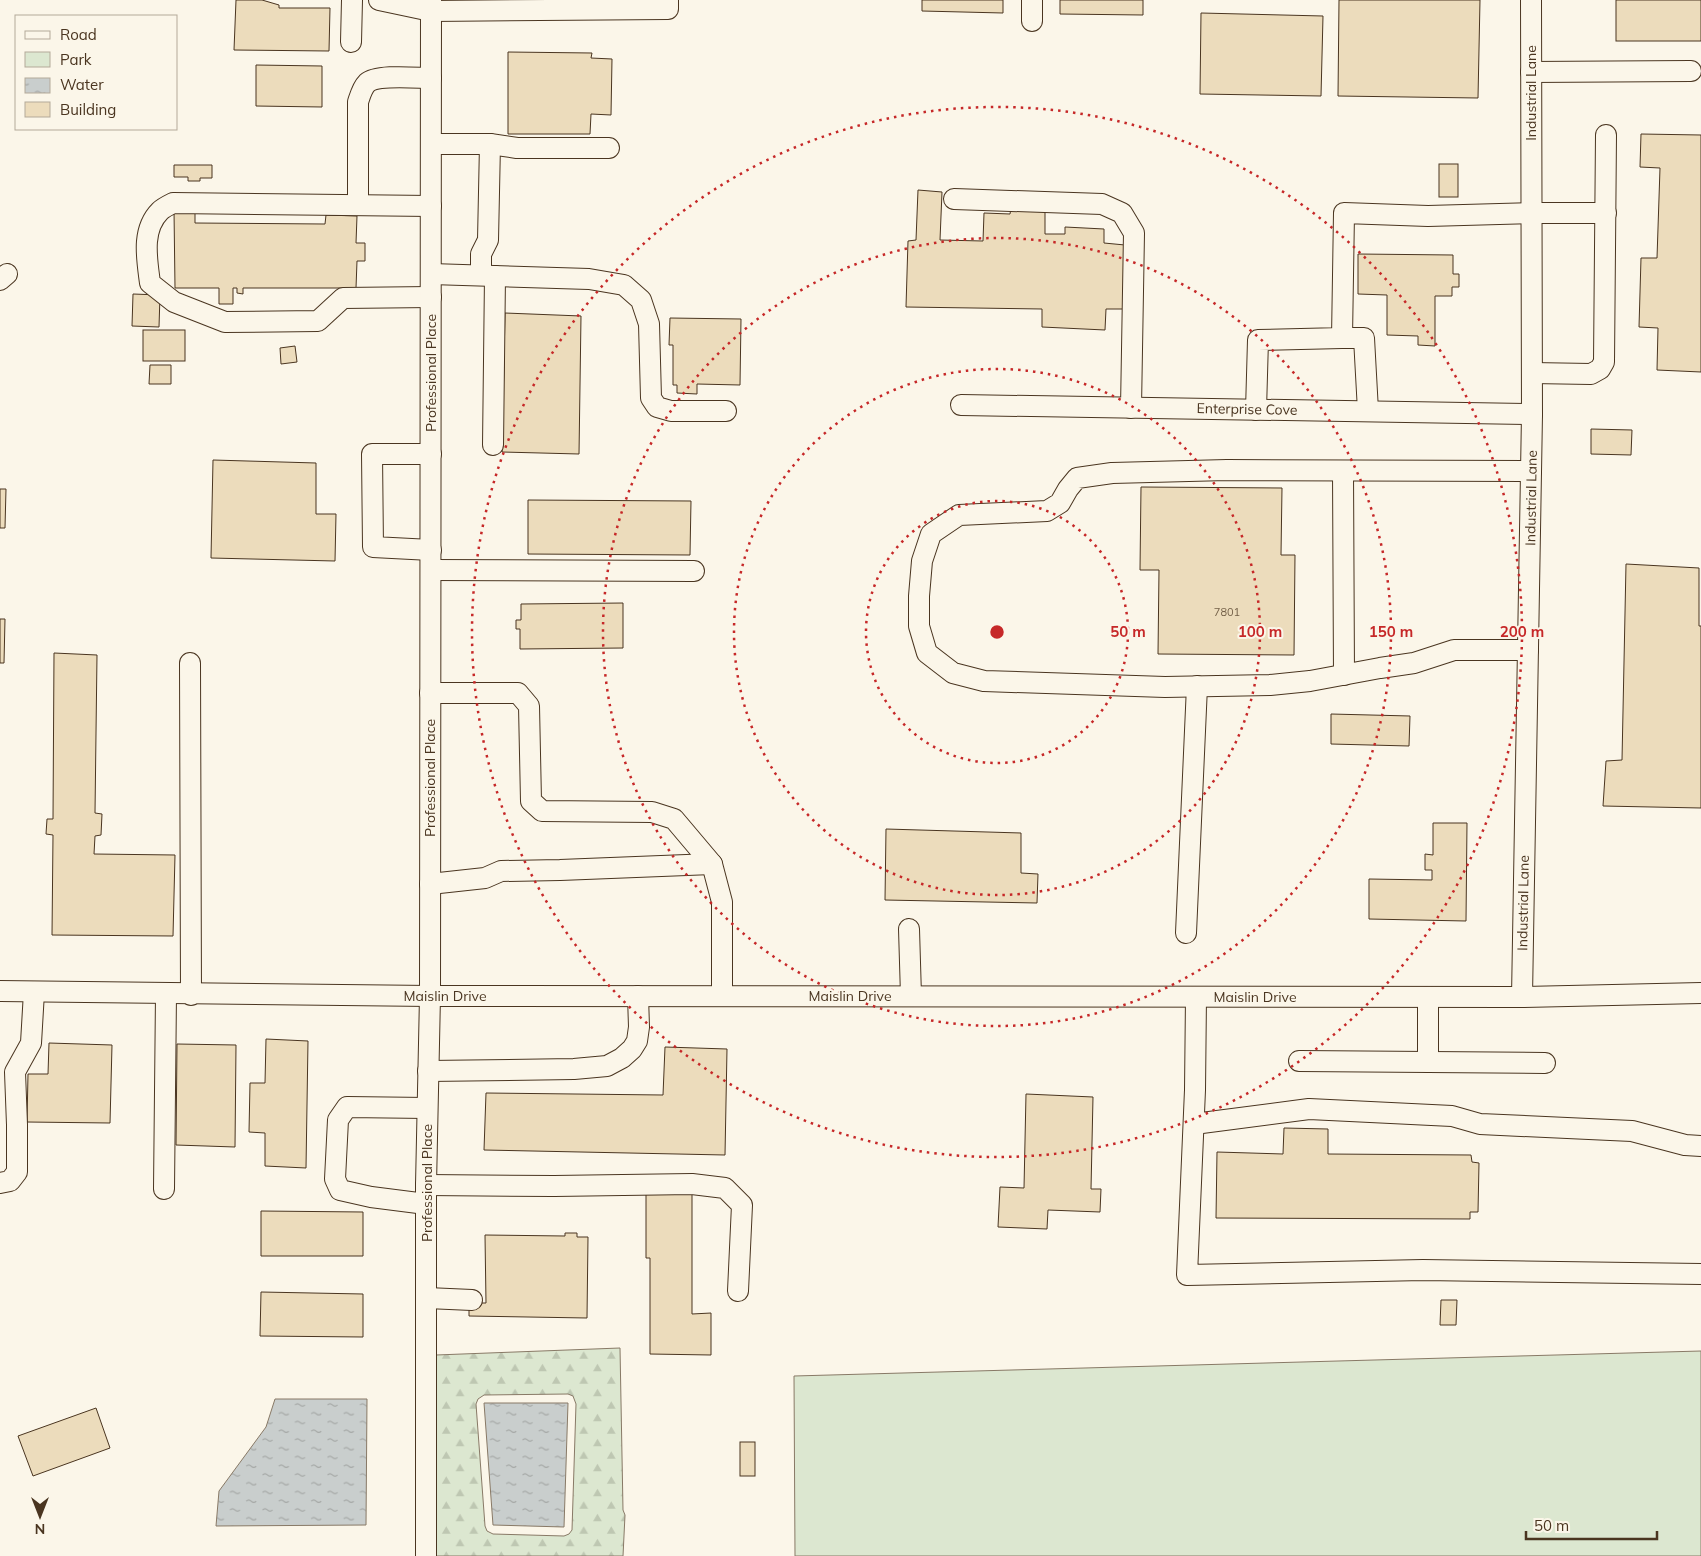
<svg xmlns="http://www.w3.org/2000/svg" width="1701" height="1556" font-family="Mulish,sans-serif">
  <style>
    .green { fill: #dce7d0; stroke: #887966 }
    .forest { fill: url(#forest-firs); stroke: #887966; fill-rule: evenodd }
    .water { fill: url(#water-ripples); stroke: #887966 }
    .building { fill: #ecdcbc; stroke: #4a3520 }
    .lines { fill: none; stroke-linecap: round; stroke-linejoin: round }
    .minor-casing { stroke: #4a3520; stroke-width: 22 }
    .minor { stroke: #fbf6e9; stroke-width: 20 }
    .ring { fill: none; stroke: #c62828; stroke-width: 2.5; stroke-dasharray: 2.5 5 }
    .labels { text-anchor: middle; stroke-width: 4; stroke-linejoin: round; paint-order: stroke }
    .number-label { font-size: 11px; fill: #725f47 }
    .street-label { font-size: 14px; fill: #4a3520; stroke: #fbf6e9 }
    .centre { fill: #c62828; stroke: #fbf6e9; stroke-width: 2.5 }
    .ring-label { font-size: 15px; text-anchor: middle; font-weight: bold; fill: #c62828; stroke: #fbf6e9; stroke-width: 4; stroke-linejoin: round; paint-order: stroke }
  </style>
  <defs>
    <pattern id="forest-firs" width="22" height="20" patternUnits="userSpaceOnUse" patternTransform="scale(1.25)"><rect width="22" height="20" fill="#dce7d0"/><path d="M5 1l3.5 6h-7zM16 11l3.5 6h-7z" fill="#bec7b2"/></pattern>
    <pattern id="water-ripples" width="26" height="14" patternUnits="userSpaceOnUse" patternTransform="scale(1.25)"><rect width="26" height="14" fill="#c9cecd"/><path d="M2 4q2-2 4 0t4 0M15 11q2-2 4 0t4 0" fill="none" stroke="#a5a8a6"/></pattern>
  </defs>
  <rect width="100%" height="100%" fill="#fbf6e9"/>
  <!-- green -->
  <path class="green" d="M 1701,1351 L 1701,1556 L 795,1556 L 794,1376 Z"/>
  <!-- forest -->
  <path class="forest" d="M 620,1348 L 623,1510 L 625,1515 L 623,1556 L 435,1556 L 436,1355 ZM 568,1394 L 573,1396 L 576,1404 L 572,1530 L 569,1534 L 564,1536 L 493,1534 L 487,1531 L 485,1526 L 476,1404 L 478,1399 L 484,1395 Z"/>
  <!-- water -->
  <g class="water">
    <path d="M 275,1399 L 367,1399 L 366,1525 L 216,1526 L 219,1491 L 266,1427 Z"/>
    <path d="M 484,1403 L 568,1403 L 564,1527 L 493,1525 Z"/>
  </g>
  <!-- building -->
  <g class="building">
    <path d="M 236,0 L 262,0 L 279,5 L 279,8 L 330,8 L 329,51 L 234,50 Z"/>
    <path d="M 922,0 L 1003,0 L 1003,13 L 922,11 Z"/>
    <path d="M 1060,0 L 1143,0 L 1143,15 L 1060,14 Z"/>
    <path d="M 1339,0 L 1480,0 L 1478,98 L 1338,96 Z"/>
    <rect x="1616" y="0" width="85" height="41"/>
    <path d="M 1201,13 L 1323,16 L 1321,96 L 1200,94 Z"/>
    <path d="M 508,52 L 592,53 L 591,58 L 612,59 L 611,115 L 591,114 L 590,134 L 508,134 Z"/>
    <path d="M 256,65 L 322,66 L 322,107 L 256,106 Z"/>
    <path d="M 1641,134 L 1701,135 L 1701,372 L 1657,370 L 1658,328 L 1639,327 L 1641,258 L 1657,258 L 1660,168 L 1640,167 Z"/>
    <rect x="1439" y="164" width="19" height="33"/>
    <path d="M 174,165 L 212,165 L 212,178 L 200,178 L 200,181 L 188,181 L 188,177 L 174,177 Z"/>
    <path d="M 918,190 L 942,192 L 940,240 L 983,241 L 984,213 L 1010,214 L 1011,208 L 1045,209 L 1045,234 L 1065,234 L 1065,227 L 1104,229 L 1104,243 L 1125,245 L 1123,309 L 1106,309 L 1105,330 L 1042,327 L 1042,309 L 906,307 L 908,241 L 916,240 Z"/>
    <path d="M 174,210 L 195,211 L 195,223 L 325,224 L 326,215 L 357,216 L 356,243 L 365,243 L 365,261 L 357,261 L 356,288 L 243,288 L 243,294 L 237,293 L 237,288 L 233,288 L 233,304 L 219,304 L 219,288 L 175,288 Z"/>
    <path d="M 1358,254 L 1453,255 L 1453,274 L 1459,274 L 1459,287 L 1452,287 L 1452,296 L 1435,296 L 1435,346 L 1418,345 L 1418,336 L 1387,335 L 1387,295 L 1358,294 Z"/>
    <path d="M 133,294 L 160,295 L 159,327 L 132,326 Z"/>
    <path d="M 505,313 L 581,316 L 579,454 L 502,452 Z"/>
    <path d="M 670,318 L 741,319 L 740,385 L 697,384 L 697,394 L 677,393 L 677,385 L 673,385 L 673,345 L 669,345 Z"/>
    <rect x="143" y="330" width="42" height="31"/>
    <path d="M 295,346 L 297,362 L 281,364 L 280,348 Z"/>
    <path d="M 150,365 L 171,365 L 171,384 L 149,384 Z"/>
    <path d="M 1591,429 L 1632,430 L 1631,455 L 1591,454 Z"/>
    <path d="M 213,460 L 316,463 L 316,514 L 336,514 L 335,561 L 211,558 Z"/>
    <path d="M 1141,487 L 1282,488 L 1281,555 L 1295,555 L 1294,655 L 1158,654 L 1159,570 L 1140,570 Z"/>
    <path d="M 0,489 L 6,489 L 5,528 L 0,528 Z"/>
    <path d="M 528,500 L 691,501 L 690,555 L 528,554 Z"/>
    <path d="M 1626,564 L 1699,568 L 1699,626 L 1701,626 L 1701,808 L 1603,806 L 1606,761 L 1622,760 Z"/>
    <path d="M 623,603 L 623,648 L 520,649 L 520,629 L 516,629 L 516,620 L 521,620 L 521,604 Z"/>
    <path d="M 0,619 L 5,619 L 4,663 L 0,663 Z"/>
    <path d="M 54,653 L 97,655 L 95,813 L 102,814 L 101,835 L 95,836 L 94,854 L 175,855 L 173,936 L 52,935 L 53,835 L 46,834 L 47,819 L 53,819 Z"/>
    <path d="M 1331,714 L 1410,716 L 1409,746 L 1331,744 Z"/>
    <path d="M 1433,823 L 1467,823 L 1466,921 L 1369,919 L 1369,879 L 1432,880 L 1432,870 L 1425,870 L 1425,854 L 1433,855 Z"/>
    <path d="M 886,829 L 1021,833 L 1021,873 L 1038,874 L 1037,903 L 885,900 Z"/>
    <path d="M 266,1039 L 308,1041 L 306,1168 L 265,1166 L 265,1133 L 249,1132 L 250,1083 L 265,1083 Z"/>
    <path d="M 49,1043 L 112,1045 L 110,1123 L 27,1122 L 28,1074 L 48,1074 Z"/>
    <path d="M 177,1044 L 236,1045 L 235,1147 L 176,1145 Z"/>
    <path d="M 665,1047 L 727,1049 L 725,1155 L 484,1150 L 486,1093 L 663,1095 Z"/>
    <path d="M 1026,1094 L 1093,1097 L 1091,1189 L 1101,1189 L 1100,1212 L 1048,1210 L 1047,1229 L 998,1227 L 1000,1187 L 1024,1188 Z"/>
    <path d="M 1284,1128 L 1328,1129 L 1328,1154 L 1471,1155 L 1472,1162 L 1479,1163 L 1478,1212 L 1470,1212 L 1470,1219 L 1216,1218 L 1217,1152 L 1283,1154 Z"/>
    <path d="M 646,1189 L 692,1193 L 692,1314 L 711,1313 L 711,1355 L 650,1354 L 650,1258 L 646,1258 Z"/>
    <path d="M 261,1211 L 363,1212 L 363,1256 L 261,1256 Z"/>
    <path d="M 565,1233 L 577,1233 L 577,1237 L 588,1237 L 587,1318 L 469,1316 L 469,1303 L 486,1303 L 485,1235 L 565,1236 Z"/>
    <path d="M 261,1292 L 363,1294 L 363,1337 L 260,1336 Z"/>
    <path d="M 1441,1300 L 1457,1300 L 1456,1325 L 1440,1325 Z"/>
    <path d="M 96,1408 L 110,1448 L 33,1476 L 18,1436 Z"/>
    <rect x="740" y="1442" width="15" height="34"/>
  </g>
  <g class="lines">
    <!-- minor casing -->
    <g class="minor-casing">
      <g id="minor">
        <path d="M 379,0 L 431,11 L 668,9 L 668,0"/>
        <path d="M 1032,0 L 1032,21"/>
        <path d="M 351,42 L 352,0"/>
        <path d="M 1531,72 L 1691,71"/>
        <path d="M 431,144 L 490,144 L 517,148 L 609,148"/>
        <path d="M 954,199 L 1102,204 L 1122,213 L 1134,233 L 1131,408"/>
        <path d="M 358,205 L 358,102 C 360,96 362,88 367,83 C 377,74 417,78 431,78"/>
        <path d="M 431,206 L 173,203 C 169,205 163,208 160,211 C 141,230 147,259 150,283 L 174,302 L 225,322 L 318,321 L 343,298 L 431,297"/>
        <path d="M 431,274 L 589,279 L 624,285 L 641,300 L 649,324 L 651,398 L 657,407 L 671,411 L 726,411"/>
        <path d="M 481,275 L 481,254 L 488,240 L 490,144"/>
        <path d="M 0,280 L 7,274"/>
        <path d="M 1342,338 L 1364,338 L 1368,411"/>
        <path d="M 1532,373 L 1591,374 L 1600,369 L 1604,362 L 1606,135"/>
        <path d="M 961,405 L 1532,414"/>
        <path d="M 1256,410 L 1258,340 L 1342,338 L 1344,213 L 1428,216 L 1531,213 L 1606,213"/>
        <path d="M 493,445 L 495,276"/>
        <path d="M 431,454 L 372,454 L 373,547 L 431,550"/>
        <path d="M 1343,471 L 1344,675"/>
        <path d="M 431,570 L 694,571"/>
        <path d="M 1528,650 L 1454,650 L 1414,663 L 1380,668 L 1310,681 L 1270,685 L 1165,687 L 984,681 L 953,673 L 927,653 L 919,626 L 919,596 L 922,561 L 931,534 L 959,515 L 1047,511 L 1060,503 L 1068,489 L 1077,478 L 1112,473 L 1227,470 L 1531,471"/>
        <path d="M 190,663 L 191,995"/>
        <path d="M 430,693 L 518,693 L 529,706 L 531,801 L 542,811 L 652,812 L 674,819 L 712,864 L 722,902 L 722,996"/>
        <path d="M 430,884 L 485,878 L 501,871 L 560,870 L 712,864"/>
        <path d="M 909,929 L 911,996"/>
        <path d="M 1186,933 L 1197,686"/>
        <path d="M 0,991 L 430,996 L 1522,997 L 1701,993"/>
        <path d="M 1196,997 L 1195,1090 L 1187,1275 L 1423,1270 L 1701,1274"/>
        <path d="M 1428,997 L 1428,1062"/>
        <path d="M 1522,997 L 1532,414 L 1531,0"/>
        <path d="M 1299,1061 L 1545,1063"/>
        <path d="M 428,1071 L 574,1069 L 607,1066 L 622,1058 L 632,1049 L 637,1041 L 639,1027 L 638,996"/>
        <path d="M 1194,1124 L 1309,1109 L 1452,1116 L 1480,1124 L 1632,1131 L 1685,1145 L 1701,1146"/>
        <path d="M 0,1183 L 10,1181 L 17,1172 L 17,1125 L 15,1072 L 31,1043 L 34,992"/>
        <path d="M 426,1185 L 554,1186 L 692,1184 L 725,1188 L 742,1205 L 738,1291"/>
        <path d="M 164,1189 L 166,994"/>
        <path d="M 426,1204 L 371,1197 L 340,1190 L 335,1179 L 338,1120 L 347,1107 L 427,1108"/>
        <path d="M 427,1298 L 472,1300"/>
        <path d="M 426,1556 L 426,1185 L 430,996 L 431,0"/>
      </g>
    </g>
    <!-- minor -->
    <use href="#minor" class="minor"/>
  </g>
  <!-- distance rings -->
  <g class="ring">
    <circle cx="997" cy="632" r="131"/>
    <circle cx="997" cy="632" r="263"/>
    <circle cx="997" cy="632" r="394"/>
    <circle cx="997" cy="632" r="525"/>
  </g>
  <g class="labels">
    <!-- number labels -->
    <g class="number-label">
      <text x="1227" y="616">7801</text>
    </g>
    <!-- street labels -->
    <g class="street-label">
      <text transform="translate(1531 93) rotate(-90)" y="5">Industrial Lane</text>
      <text transform="translate(431 373) rotate(-90)" y="5">Professional Place</text>
      <text transform="translate(1247 409) rotate(1)" y="5">Enterprise Cove</text>
      <text transform="translate(1531 498) rotate(-89)" y="5">Industrial Lane</text>
      <text transform="translate(430 778) rotate(-90)" y="5">Professional Place</text>
      <text transform="translate(1523 903) rotate(-89)" y="5">Industrial Lane</text>
      <text x="445" y="1001">Maislin Drive</text>
      <text x="850" y="1001">Maislin Drive</text>
      <text x="1255" y="1002">Maislin Drive</text>
      <text transform="translate(427 1183) rotate(-90)" y="5">Professional Place</text>
    </g>
  </g>
  <circle cx="997" cy="632" r="8" class="centre"/>
  <g class="ring-label">
    <text x="1128" y="637">50 m</text>
    <text x="1260" y="637">100 m</text>
    <text x="1391" y="637">150 m</text>
    <text x="1522" y="637">200 m</text>
  </g>
  <!-- legend -->
  <rect x="15" y="15" width="162" height="115" fill="#fbf6e9" stroke="#b4a999"/>
  <rect x="25" y="31" width="25" height="8" fill="#fbf6e9" stroke="#b4a999"/>
  <text x="60" y="40" font-size="15" fill="#4a3520">Road</text>
  <rect x="25" y="52" width="25" height="15" fill="#dce7d0" stroke="#b4a999"/>
  <text x="60" y="65" font-size="15" fill="#4a3520">Park</text>
  <rect x="25" y="78" width="25" height="15" fill="url(#water-ripples)" stroke="#b4a999"/>
  <text x="60" y="90" font-size="15" fill="#4a3520">Water</text>
  <rect x="25" y="102" width="25" height="15" fill="#ecdcbc" stroke="#b4a999"/>
  <text x="60" y="115" font-size="15" fill="#4a3520">Building</text>
  <!-- north arrow -->
  <g transform="translate(40 1516) rotate(180)" stroke="#fbf6e9" stroke-width="4" paint-order="stroke">
  <path d="M0-4L9 19L0 12L-9 19Z" fill="#4a3520"/>
  <text y="-8" font-size="14" font-weight="bold" text-anchor="middle" fill="#4a3520">N</text>
  </g>
  <!-- scale -->
  <path d="M1526 1531v8h131v-8" fill="none" stroke="#4a3520" stroke-width="2.5"/>
  <text x="1534" y="1531" font-size="15" fill="#4a3520" stroke="#fbf6e9" stroke-width="4" paint-order="stroke">50 m</text>
</svg>
